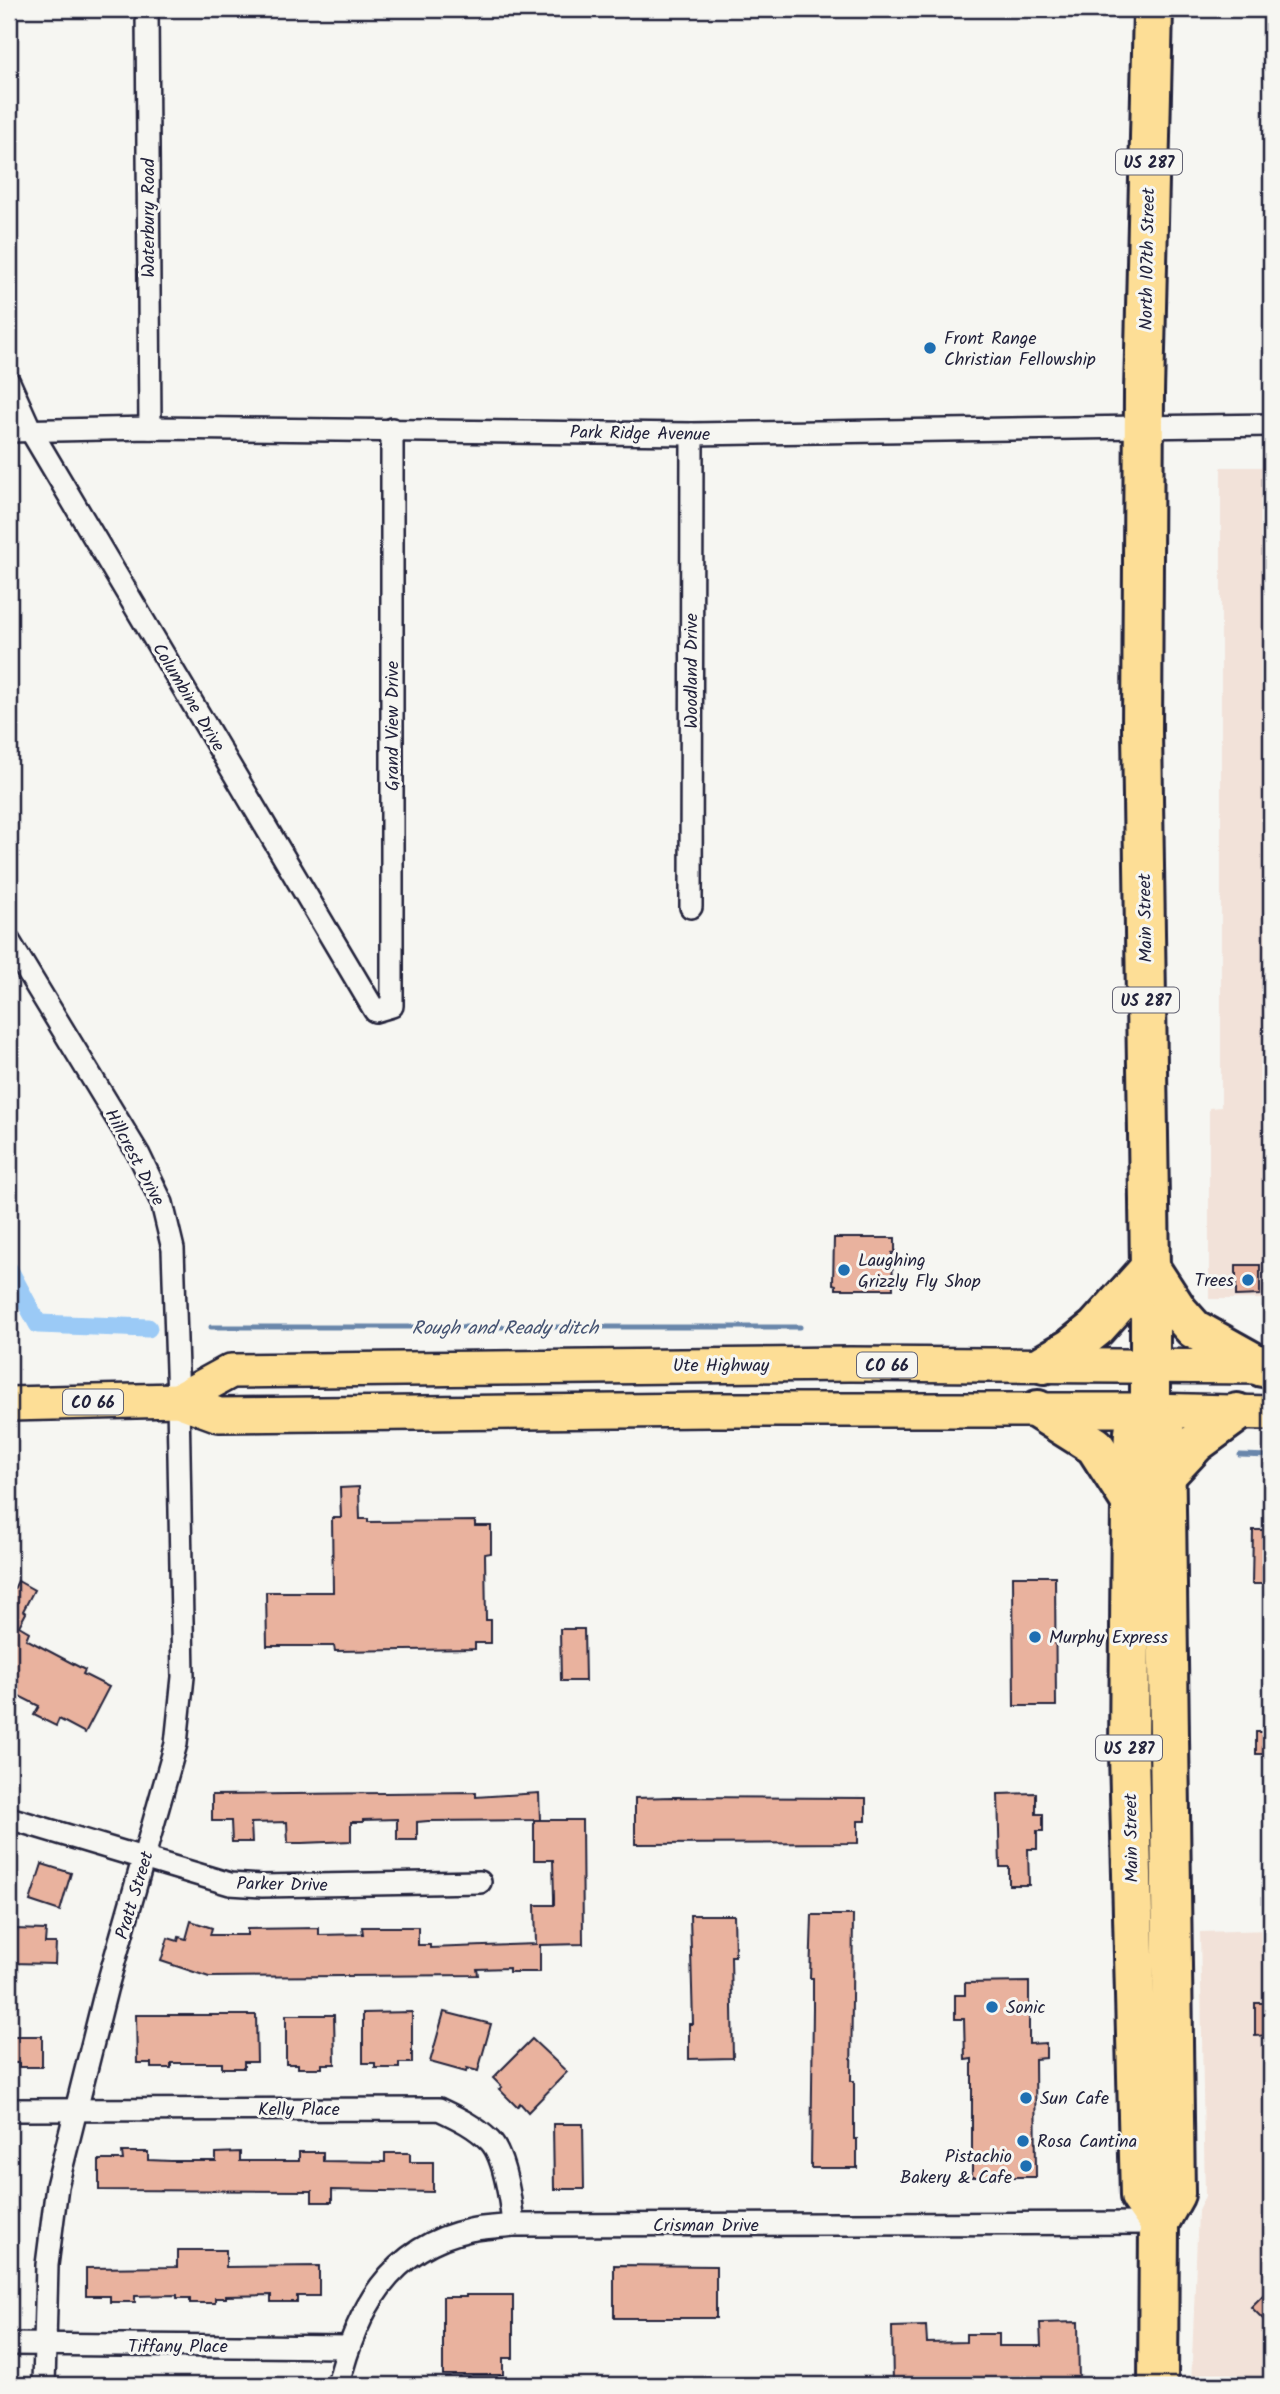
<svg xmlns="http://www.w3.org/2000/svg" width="1280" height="2394" font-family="Kalam,sans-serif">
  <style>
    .built { fill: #f2e2d9 }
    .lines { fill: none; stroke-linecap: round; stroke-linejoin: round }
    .stream { stroke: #6b87ab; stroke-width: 5 }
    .canal { stroke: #9bcaf6; stroke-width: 19 }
    .building { fill: #e9b29e; stroke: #22223b; stroke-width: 2 }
    .street-casing { stroke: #22223b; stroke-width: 26 }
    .primary-casing { stroke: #22223b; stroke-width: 38 }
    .highway-casing { stroke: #22223b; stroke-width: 44 }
    .street { stroke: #f6f6f2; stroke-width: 21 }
    .primary { stroke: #fdde96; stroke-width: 33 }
    .highway { stroke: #fdde96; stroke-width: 38 }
    .poi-dot { fill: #1f6fb2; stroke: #f6f6f2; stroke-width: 2.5 }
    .labels { text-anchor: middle; stroke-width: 6; stroke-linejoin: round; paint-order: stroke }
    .shield { fill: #f6f6f2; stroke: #626272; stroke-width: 2 }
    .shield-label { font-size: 16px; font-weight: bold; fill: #22223b }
    .street-label { font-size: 18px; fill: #22223b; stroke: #f6f6f2 }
    .poi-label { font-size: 18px; fill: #22223b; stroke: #f6f6f2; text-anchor: start }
    .water-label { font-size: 19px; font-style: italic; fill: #465473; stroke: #f6f6f2 }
  </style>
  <rect width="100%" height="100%" fill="#f6f6f2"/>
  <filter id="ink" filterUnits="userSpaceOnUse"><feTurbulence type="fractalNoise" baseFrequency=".0143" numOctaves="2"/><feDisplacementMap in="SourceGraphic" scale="14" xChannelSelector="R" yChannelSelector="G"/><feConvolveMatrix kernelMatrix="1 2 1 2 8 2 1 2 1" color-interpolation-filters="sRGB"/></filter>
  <g filter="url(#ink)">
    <!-- built -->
    <g class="built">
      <path d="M 1221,467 L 1271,467 L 1271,1299 L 1209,1299 L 1209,1108 L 1221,1107 Z"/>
      <path d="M 1271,1930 L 1271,2385 L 1191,2385 L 1198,2211 L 1205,2196 L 1200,1932 Z"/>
    </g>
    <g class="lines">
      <!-- stream -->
      <g class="stream">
        <path d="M 211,1327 L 800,1327"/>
        <path d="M 1240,1455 L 1271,1456"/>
      </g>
      <!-- canal -->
      <path class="canal" d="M 9,1270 L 38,1324 L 148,1328"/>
    </g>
    <!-- building -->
    <g class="building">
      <path d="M 834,1238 L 895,1238 L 895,1252 L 892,1253 L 893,1289 L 836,1289 L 836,1285 L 833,1284 Z"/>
      <path d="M 1236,1265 L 1260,1265 L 1260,1295 L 1236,1296 Z"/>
      <path d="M 359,1487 L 360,1519 L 368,1519 L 368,1522 L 475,1521 L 475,1526 L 491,1526 L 491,1553 L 485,1554 L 486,1620 L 491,1620 L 491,1643 L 475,1643 L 475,1649 L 335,1651 L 334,1646 L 267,1646 L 266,1592 L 333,1592 L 332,1518 L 341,1518 L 340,1488 Z"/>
      <path d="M 1253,1530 L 1271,1530 L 1271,1584 L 1252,1584 Z"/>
      <path d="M 1013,1576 L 1055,1576 L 1056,1706 L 1014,1706 Z"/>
      <path d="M 18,1581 L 34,1590 L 23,1611 L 26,1613 L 19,1626 L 29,1632 L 26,1639 L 85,1670 L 83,1674 L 109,1687 L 85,1733 L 59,1719 L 56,1726 L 34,1715 L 39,1706 L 9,1691 L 9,1599 Z"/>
      <path d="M 560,1629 L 584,1629 L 585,1681 L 561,1681 Z"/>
      <rect x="1256" y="1732" width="15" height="22"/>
      <path d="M 476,1792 L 476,1797 L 539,1793 L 540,1820 L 428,1821 L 417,1822 L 417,1840 L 397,1840 L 397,1819 L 363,1820 L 363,1822 L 351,1822 L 351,1841 L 302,1843 L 288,1843 L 287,1822 L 251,1823 L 252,1842 L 232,1842 L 231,1821 L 212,1821 L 212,1795 Z"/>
      <path d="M 1036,1793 L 1036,1814 L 1043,1814 L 1043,1831 L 1037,1831 L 1037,1849 L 1028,1849 L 1029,1885 L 1009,1885 L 1009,1867 L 1000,1867 L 998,1794 Z"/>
      <path d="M 672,1797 L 866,1798 L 866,1821 L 858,1821 L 858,1843 L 635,1844 L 635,1798 Z"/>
      <path d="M 534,1820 L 582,1820 L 583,1944 L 540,1945 L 540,1972 L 509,1972 L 509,1968 L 477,1969 L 478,1975 L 209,1977 L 161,1961 L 168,1938 L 178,1941 L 179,1937 L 186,1939 L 191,1921 L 212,1928 L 210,1935 L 247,1935 L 247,1929 L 319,1928 L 319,1935 L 363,1934 L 362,1927 L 418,1927 L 418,1945 L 430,1945 L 430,1948 L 536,1944 L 535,1905 L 554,1905 L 554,1897 L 553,1860 L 534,1860 Z"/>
      <path d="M 42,1864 L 71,1873 L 60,1911 L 30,1901 Z"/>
      <path d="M 690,1915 L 734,1915 L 735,1956 L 731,1956 L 733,2058 L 689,2059 L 689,2024 L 693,2024 Z"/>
      <path d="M 812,1915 L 853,1915 L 851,2081 L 854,2081 L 854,2139 L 857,2139 L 857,2168 L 811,2168 L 813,2008 L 813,1978 L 810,1978 Z"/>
      <path d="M 13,1929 L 46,1930 L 45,1943 L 56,1943 L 55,1964 L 12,1963 Z"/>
      <path d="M 1029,1982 L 1029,2044 L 1046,2043 L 1046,2058 L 1035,2059 L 1036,2177 L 972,2177 L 972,2059 L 965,2060 L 964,2019 L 955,2019 L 955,1995 L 965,1995 L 965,1983 Z"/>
      <path d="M 1255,2003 L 1271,2003 L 1271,2035 L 1255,2036 Z"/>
      <path d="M 412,2012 L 412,2063 L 399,2063 L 399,2068 L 375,2068 L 375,2063 L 363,2063 L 363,2013 Z"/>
      <path d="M 444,2012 L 491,2024 L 478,2071 L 467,2068 L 466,2072 L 430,2062 Z"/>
      <path d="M 136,2015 L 256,2015 L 257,2062 L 244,2062 L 244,2068 L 222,2068 L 222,2063 L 171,2063 L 171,2068 L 151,2068 L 151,2063 L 137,2063 Z"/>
      <path d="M 286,2015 L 334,2015 L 335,2064 L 322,2064 L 322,2068 L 298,2068 L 298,2064 L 286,2064 Z"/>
      <path d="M 9,2036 L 42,2036 L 42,2067 L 19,2067 L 19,2063 L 9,2063 Z"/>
      <path d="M 532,2039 L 567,2072 L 528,2112 L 520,2103 L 517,2107 L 499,2089 L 502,2087 L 493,2078 Z"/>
      <path d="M 553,2124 L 583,2124 L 584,2189 L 554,2189 Z"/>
      <path d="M 122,2152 L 148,2152 L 148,2160 L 171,2161 L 216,2161 L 216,2153 L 240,2152 L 240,2161 L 299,2161 L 299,2152 L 323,2152 L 323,2161 L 385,2162 L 385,2153 L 410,2153 L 410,2162 L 433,2162 L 433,2192 L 332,2190 L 332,2202 L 312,2202 L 312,2191 L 99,2190 L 99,2160 L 123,2160 Z"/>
      <path d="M 177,2250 L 226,2250 L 226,2267 L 319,2266 L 319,2296 L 297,2296 L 297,2302 L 271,2302 L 271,2295 L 226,2296 L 226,2298 L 215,2298 L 215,2303 L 190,2303 L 190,2298 L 177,2298 L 177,2295 L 135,2296 L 135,2302 L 110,2302 L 110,2296 L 86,2296 L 86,2268 L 177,2267 Z"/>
      <path d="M 614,2265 L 716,2266 L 716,2318 L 614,2318 Z"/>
      <path d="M 1271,2287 L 1271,2327 L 1251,2307 Z"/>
      <path d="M 466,2295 L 513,2295 L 513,2358 L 503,2358 L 503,2375 L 443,2375 L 443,2297 L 466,2297 Z"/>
      <path d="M 1078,2322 L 1079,2385 L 893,2385 L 892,2327 L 926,2326 L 927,2343 L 966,2342 L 966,2334 L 999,2334 L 999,2346 L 1041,2346 L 1040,2323 Z"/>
    </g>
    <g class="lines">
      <!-- street casing -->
      <g class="street-casing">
        <g id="street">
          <path d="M 147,9 L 150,428"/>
          <path d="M 9,382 L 31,431 L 375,1011 L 392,1006 L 392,429"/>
          <path d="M 9,431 L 150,428 L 692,434 L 1271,425"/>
          <path d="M 691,907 L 692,434"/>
          <path d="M 9,941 L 139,1155 L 162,1203 L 173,1249 L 178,1400 L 183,1677 L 176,1744 L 106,1990 L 57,2186 L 47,2265 L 44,2385"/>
          <path d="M 9,1818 L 230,1884 L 262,1886 L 480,1882"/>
          <path d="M 9,2110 L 439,2109 C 458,2118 475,2126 490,2141 C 505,2157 511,2204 513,2225"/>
          <path d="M 9,2344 L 347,2347"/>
          <path d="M 338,2385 C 356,2312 389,2247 470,2230 C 484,2227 499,2227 513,2225 L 1159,2223"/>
        </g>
      </g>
      <!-- primary casing -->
      <g class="primary-casing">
        <g id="primary">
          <path d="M 178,1400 L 231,1371 L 850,1364 L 1267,1367"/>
          <path d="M 9,1404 L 178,1400 L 219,1415 L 712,1410 L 1150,1410 L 1271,1413"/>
        </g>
      </g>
      <!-- highway casing -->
      <g class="highway-casing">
        <g id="highway">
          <path d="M 1153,9 L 1144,393 L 1142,731 L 1150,1268 L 1150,1410 L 1165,1432 L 1175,2194 L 1159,2223 L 1158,2385"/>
          <path d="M 1150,1268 L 1178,1311 L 1194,1329 L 1262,1367"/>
          <path d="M 1044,1364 L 1071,1348 L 1096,1328 L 1150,1268"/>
          <path d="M 1038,1410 L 1095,1446 L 1131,1502"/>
          <path d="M 1150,1410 L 1134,1432 L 1131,1502 L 1129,1754 L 1140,2196 L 1159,2223"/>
          <path d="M 1166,1475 L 1196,1443 L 1237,1413"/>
        </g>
      </g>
      <!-- street -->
      <use href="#street" class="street"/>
      <!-- primary -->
      <use href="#primary" class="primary"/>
      <!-- highway -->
      <use href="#highway" class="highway"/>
    </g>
  </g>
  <!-- markers -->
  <g class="poi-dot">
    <circle cx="930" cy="348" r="7"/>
    <circle cx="844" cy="1270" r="7"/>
    <circle cx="1248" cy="1280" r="7"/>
    <circle cx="1035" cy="1637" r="7"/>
    <circle cx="992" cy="2007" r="7"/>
    <circle cx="1026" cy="2098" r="7"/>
    <circle cx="1023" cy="2141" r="7"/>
    <circle cx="1026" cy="2166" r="7"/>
  </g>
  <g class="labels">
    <!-- shield labels -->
    <g class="shield">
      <rect x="1116" y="149.5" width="66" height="25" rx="5"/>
      <rect x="1113" y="987.5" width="66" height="25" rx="5"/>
      <rect x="857" y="1352.5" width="60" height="25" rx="5"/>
      <rect x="63" y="1389.5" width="60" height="25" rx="5"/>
      <rect x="1096" y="1735.5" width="66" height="25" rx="5"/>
    </g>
    <g class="shield-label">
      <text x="1149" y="168">US 287</text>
      <text x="1146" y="1006">US 287</text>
      <text x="887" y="1371">CO 66</text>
      <text x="93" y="1408">CO 66</text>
      <text x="1129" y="1754">US 287</text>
    </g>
    <!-- street labels -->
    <g class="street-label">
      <text transform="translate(148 218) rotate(-90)" y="6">Waterbury Road</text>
      <text transform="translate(1147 259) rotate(-89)" y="6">North 107th Street</text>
      <text transform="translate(640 433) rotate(1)" y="6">Park Ridge Avenue</text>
      <text transform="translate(691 671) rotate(-90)" y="6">Woodland Drive</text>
      <text transform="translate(189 697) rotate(59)" y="6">Columbine Drive</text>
      <text transform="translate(392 726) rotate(-90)" y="6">Grand View Drive</text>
      <text transform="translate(1145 918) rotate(-91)" y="6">Main Street</text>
      <text transform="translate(135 1157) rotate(62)" y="6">Hillcrest Drive</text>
      <text x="721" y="1371">Ute Highway</text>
      <text transform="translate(1131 1838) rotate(-91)" y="6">Main Street</text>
      <text transform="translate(282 1884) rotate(1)" y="6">Parker Drive</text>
      <text transform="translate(134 1895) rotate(-73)" y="6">Pratt Street</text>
      <text x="299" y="2115">Kelly Place</text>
      <text x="706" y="2231">Crisman Drive</text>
      <text x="178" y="2352">Tiffany Place</text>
    </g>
    <!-- poi labels -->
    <g class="poi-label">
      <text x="944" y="344">Front Range<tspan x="944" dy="21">Christian Fellowship</tspan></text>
      <text x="858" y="1266">Laughing<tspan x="858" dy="21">Grizzly Fly Shop</tspan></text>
      <text x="1234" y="1286" text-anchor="end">Trees</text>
      <text x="1049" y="1643">Murphy Express</text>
      <text x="1006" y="2013">Sonic</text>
      <text x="1040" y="2104">Sun Cafe</text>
      <text x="1037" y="2147">Rosa Cantina</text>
      <text x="1012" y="2162" text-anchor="end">Pistachio<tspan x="1012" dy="21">Bakery &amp; Cafe</tspan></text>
    </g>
    <!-- water labels -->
    <g class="water-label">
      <text x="505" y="1334">Rough and Ready ditch</text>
    </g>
  </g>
  <!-- margin -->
  <rect width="1280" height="2394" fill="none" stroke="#f6f6f2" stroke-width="35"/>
  <rect x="18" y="18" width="1245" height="2359" fill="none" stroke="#22223b" stroke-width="2.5" filter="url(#ink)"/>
</svg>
